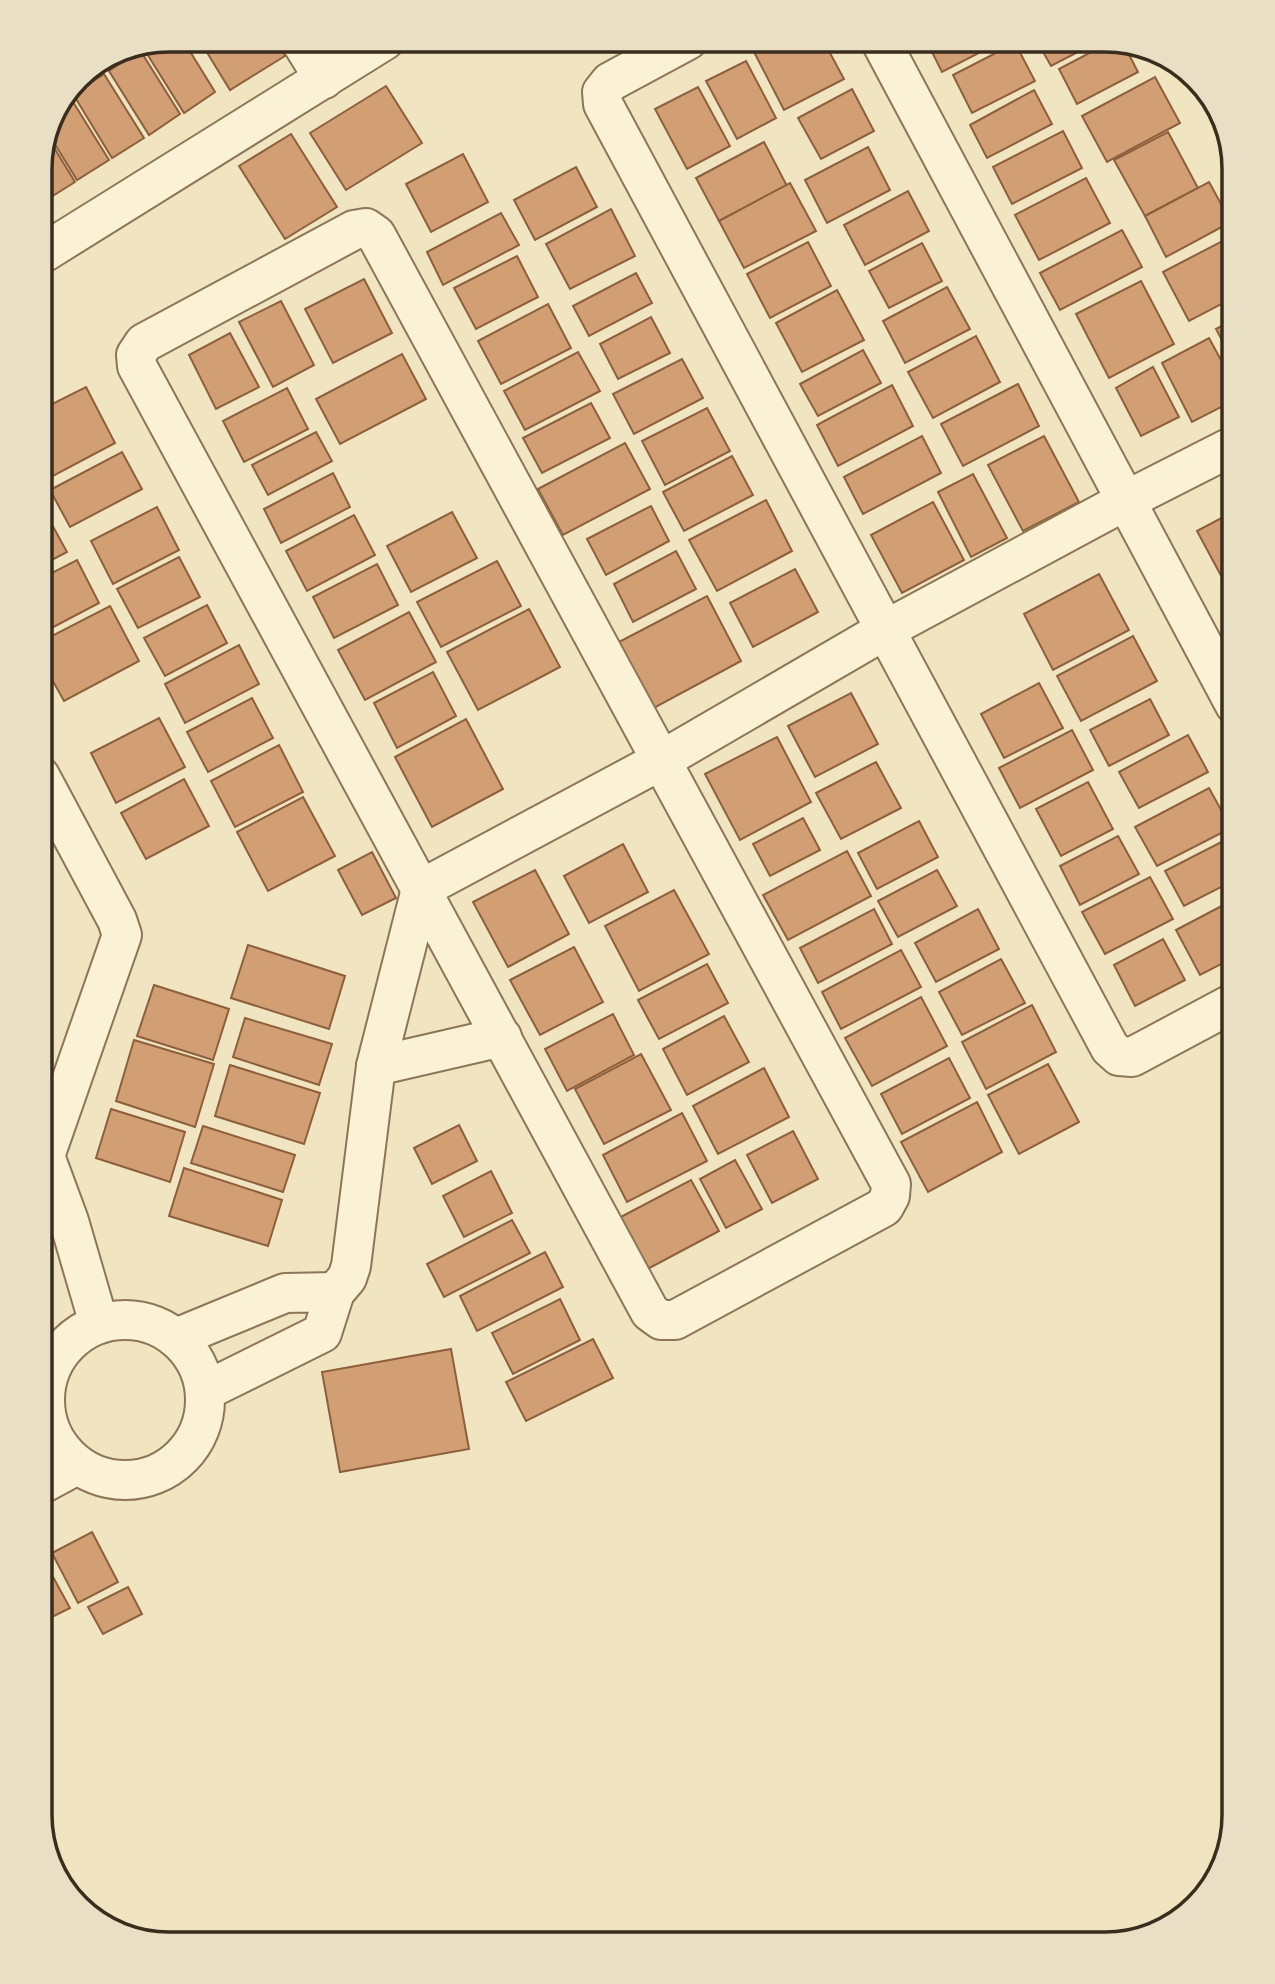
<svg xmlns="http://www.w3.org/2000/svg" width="1275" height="1984" font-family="'Playfair Display',serif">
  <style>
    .building { fill: #d29f75; stroke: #8d5f3c; stroke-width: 2 }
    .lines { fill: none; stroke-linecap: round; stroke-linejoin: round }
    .street-casing { stroke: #8c7657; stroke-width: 42 }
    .street { stroke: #fbf1d5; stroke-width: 38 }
    .rim { fill: none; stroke: #3b2d1d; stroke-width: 3.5 }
  </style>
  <rect width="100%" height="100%" fill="#f1e5c1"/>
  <!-- building -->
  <g class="building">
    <path d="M 170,40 L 183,40 L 215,92 L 184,113 L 144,49 L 152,44 Z"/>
    <path d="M 202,40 L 276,40 L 285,56 L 230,90 L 200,41 Z"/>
    <path d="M 772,40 L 823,40 L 844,79 L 784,110 L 753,50 Z"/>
    <path d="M 926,40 L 1002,41 L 942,72 Z"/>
    <path d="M 1037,41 L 1099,41 L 1051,66 Z"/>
    <path d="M 1112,41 L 1123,43 L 1138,72 L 1077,104 L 1059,69 Z"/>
    <path d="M 1015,43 L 1035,81 L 972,113 L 953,75 Z"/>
    <path d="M 140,50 L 180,114 L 149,135 L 109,71 Z"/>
    <path d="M 746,61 L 776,118 L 737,139 L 706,81 Z"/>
    <path d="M 104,74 L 144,138 L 112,158 L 73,94 Z"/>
    <path d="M 1155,77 L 1180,123 L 1107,162 L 1082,116 Z"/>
    <path d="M 386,86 L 422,143 L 346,190 L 310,133 Z"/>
    <path d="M 698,87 L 730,146 L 687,169 L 655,109 Z"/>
    <path d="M 852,89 L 874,131 L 821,159 L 798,118 Z"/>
    <path d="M 1034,90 L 1052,124 L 987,158 L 970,125 Z"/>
    <path d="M 70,97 L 109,160 L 77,180 L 51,138 Z"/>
    <path d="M 1063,131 L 1082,168 L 1012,204 L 993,167 Z"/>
    <path d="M 1168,132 L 1198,188 L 1145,216 L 1114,160 Z"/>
    <path d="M 291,134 L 337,207 L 285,239 L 239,166 Z"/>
    <path d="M 50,141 L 75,182 L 43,202 L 41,197 L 41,161 Z"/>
    <path d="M 764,142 L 787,186 L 719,221 L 696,178 Z"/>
    <path d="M 868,147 L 890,190 L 827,223 L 805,180 Z"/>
    <path d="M 463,154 L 488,202 L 431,232 L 406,184 Z"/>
    <path d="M 576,167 L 597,207 L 535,240 L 514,200 Z"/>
    <path d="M 1086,178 L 1110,223 L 1039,260 L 1015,215 Z"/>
    <path d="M 1209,182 L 1231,222 L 1166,257 L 1145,216 Z"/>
    <path d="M 790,183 L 816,231 L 744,268 L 719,221 Z"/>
    <path d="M 908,191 L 929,231 L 865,265 L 844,225 Z"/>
    <path d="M 611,209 L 635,256 L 570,289 L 546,244 Z"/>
    <path d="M 501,213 L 519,245 L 443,285 L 427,252 Z"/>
    <path d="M 1122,230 L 1142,267 L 1060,310 L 1040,273 Z"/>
    <path d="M 1232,236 L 1235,242 L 1235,297 L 1189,321 L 1163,272 Z"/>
    <path d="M 808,242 L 831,286 L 770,318 L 747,274 Z"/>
    <path d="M 922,243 L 942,281 L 889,308 L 869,271 Z"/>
    <path d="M 517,256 L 538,297 L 476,329 L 454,288 Z"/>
    <path d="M 636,273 L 652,303 L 589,336 L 573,306 Z"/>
    <path d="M 364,279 L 392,333 L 333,363 L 305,309 Z"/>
    <path d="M 1141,281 L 1174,344 L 1109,378 L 1076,314 Z"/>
    <path d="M 947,287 L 970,329 L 905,363 L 883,321 Z"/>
    <path d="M 837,290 L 864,340 L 802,372 L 776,323 Z"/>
    <path d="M 281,301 L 314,365 L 273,387 L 239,322 Z"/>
    <path d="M 548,304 L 571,348 L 501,384 L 478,341 Z"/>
    <path d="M 651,317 L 670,353 L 618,379 L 600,344 Z"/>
    <path d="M 1235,319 L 1235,365 L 1216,329 Z"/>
    <path d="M 230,333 L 259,387 L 216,409 L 189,355 Z"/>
    <path d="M 976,336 L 1000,382 L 933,418 L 908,372 Z"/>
    <path d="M 1209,338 L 1235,386 L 1235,400 L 1192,422 L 1162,363 Z"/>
    <path d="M 863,350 L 881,383 L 818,416 L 800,384 Z"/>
    <path d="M 578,352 L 600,391 L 525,430 L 504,391 Z"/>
    <path d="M 402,354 L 426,399 L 340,444 L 316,399 Z"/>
    <path d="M 682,359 L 703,398 L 634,434 L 613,394 Z"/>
    <path d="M 1153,367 L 1179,417 L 1141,436 L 1116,388 Z"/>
    <path d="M 1018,384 L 1039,426 L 963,466 L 941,424 Z"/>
    <path d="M 892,385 L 913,426 L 838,466 L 817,425 Z"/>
    <path d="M 86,387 L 115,443 L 51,477 L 40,458 L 40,410 Z"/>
    <path d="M 287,388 L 308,429 L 244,462 L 223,421 Z"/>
    <path d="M 591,403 L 610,438 L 542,473 L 523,438 Z"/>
    <path d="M 707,408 L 730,451 L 665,485 L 642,441 Z"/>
    <path d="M 316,432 L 332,461 L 268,495 L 252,465 Z"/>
    <path d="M 922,436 L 941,473 L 863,514 L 844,477 Z"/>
    <path d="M 1044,436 L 1079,502 L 1023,531 L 988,465 Z"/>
    <path d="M 625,443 L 650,489 L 563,535 L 538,489 Z"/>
    <path d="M 122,452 L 142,489 L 70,527 L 50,490 Z"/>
    <path d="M 732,456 L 753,495 L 684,531 L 663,492 Z"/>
    <path d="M 333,473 L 350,507 L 281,543 L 264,509 Z"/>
    <path d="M 973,474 L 1007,538 L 971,557 L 938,492 Z"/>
    <path d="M 766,500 L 792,551 L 717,591 L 689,540 Z"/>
    <path d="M 933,502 L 964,560 L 902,593 L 871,535 Z"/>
    <path d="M 651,506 L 669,541 L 606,575 L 587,539 Z"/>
    <path d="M 157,507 L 179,550 L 113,584 L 91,541 Z"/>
    <path d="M 44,510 L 67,552 L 40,566 L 40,512 Z"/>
    <path d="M 452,512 L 477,558 L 411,592 L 387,546 Z"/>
    <path d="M 354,515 L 375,555 L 307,591 L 286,551 Z"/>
    <path d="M 1227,515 L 1235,529 L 1235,577 L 1225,583 L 1197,531 Z"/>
    <path d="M 676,551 L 696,589 L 633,622 L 614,584 Z"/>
    <path d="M 179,557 L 200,597 L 138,628 L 117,589 Z"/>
    <path d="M 77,560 L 99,603 L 40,634 L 40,579 Z"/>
    <path d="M 497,561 L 521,606 L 441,647 L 417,602 Z"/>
    <path d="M 377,564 L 398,605 L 334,638 L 313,597 Z"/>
    <path d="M 795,569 L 818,612 L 753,647 L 730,603 Z"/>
    <path d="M 1099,574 L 1129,630 L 1053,670 L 1024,614 Z"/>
    <path d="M 707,596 L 741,661 L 652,709 L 617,643 Z"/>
    <path d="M 207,605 L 227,643 L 165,676 L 144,638 Z"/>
    <path d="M 110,606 L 139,661 L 64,701 L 40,658 L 40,642 Z"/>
    <path d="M 529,609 L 560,667 L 478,710 L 447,652 Z"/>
    <path d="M 409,612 L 436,662 L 365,700 L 338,650 Z"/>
    <path d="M 1133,636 L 1157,681 L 1081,721 L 1057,676 Z"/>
    <path d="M 239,645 L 259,684 L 185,723 L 165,684 Z"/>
    <path d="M 433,672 L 456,716 L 397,748 L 374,703 Z"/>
    <path d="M 1039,683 L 1063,728 L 1004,758 L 981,714 Z"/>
    <path d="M 851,693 L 878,744 L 815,777 L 788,726 Z"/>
    <path d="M 252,698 L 273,738 L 208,772 L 187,732 Z"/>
    <path d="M 1150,699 L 1169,735 L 1109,766 L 1090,730 Z"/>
    <path d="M 159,718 L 185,767 L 116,803 L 91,753 Z"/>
    <path d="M 466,719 L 503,789 L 432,827 L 395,757 Z"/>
    <path d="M 1072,730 L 1093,770 L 1020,808 L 999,768 Z"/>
    <path d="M 1188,735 L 1208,772 L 1139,808 L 1119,772 Z"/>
    <path d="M 777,737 L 811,802 L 740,840 L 705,774 Z"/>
    <path d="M 279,745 L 303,792 L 235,827 L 211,781 Z"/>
    <path d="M 876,762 L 901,808 L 841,839 L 816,793 Z"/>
    <path d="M 184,779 L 209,826 L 146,859 L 121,813 Z"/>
    <path d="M 1088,782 L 1113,829 L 1061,856 L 1036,809 Z"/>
    <path d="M 1209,788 L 1231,828 L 1157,866 L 1135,827 Z"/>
    <path d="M 303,797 L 335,856 L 268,891 L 237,832 Z"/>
    <path d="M 803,818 L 820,850 L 770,876 L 753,844 Z"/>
    <path d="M 919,821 L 938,857 L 877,889 L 858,853 Z"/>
    <path d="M 1118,836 L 1139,874 L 1080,905 L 1060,866 Z"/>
    <path d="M 1229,838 L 1235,849 L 1235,880 L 1184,906 L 1165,871 Z"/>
    <path d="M 623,844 L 648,892 L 589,923 L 564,876 Z"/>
    <path d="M 847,851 L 871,896 L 788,940 L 763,895 Z"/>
    <path d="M 372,852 L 396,898 L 362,915 L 338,870 Z"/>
    <path d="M 535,870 L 569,934 L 508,967 L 473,902 Z"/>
    <path d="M 937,870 L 957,906 L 898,937 L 878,901 Z"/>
    <path d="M 1150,877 L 1173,919 L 1105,954 L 1082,912 Z"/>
    <path d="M 674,890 L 709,954 L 639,991 L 605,926 Z"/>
    <path d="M 1235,899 L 1235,957 L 1200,975 L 1176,930 Z"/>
    <path d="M 874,909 L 892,944 L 818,983 L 800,948 Z"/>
    <path d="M 978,909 L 999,949 L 936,982 L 915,943 Z"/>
    <path d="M 1163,939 L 1185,980 L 1135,1006 L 1114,965 Z"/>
    <path d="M 248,945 L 345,976 L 329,1029 L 231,998 Z"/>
    <path d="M 574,947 L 603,1002 L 540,1035 L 510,980 Z"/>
    <path d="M 901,950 L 921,987 L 841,1029 L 822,992 Z"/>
    <path d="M 1001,959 L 1025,1003 L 962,1035 L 939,992 Z"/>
    <path d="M 707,964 L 728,1003 L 659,1039 L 638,1000 Z"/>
    <path d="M 154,985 L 229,1009 L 213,1060 L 137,1036 Z"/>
    <path d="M 921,997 L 947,1046 L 872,1086 L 845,1038 Z"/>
    <path d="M 1032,1005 L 1056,1052 L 986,1089 L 962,1042 Z"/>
    <path d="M 613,1014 L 634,1055 L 567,1091 L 545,1049 Z"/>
    <path d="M 724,1016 L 749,1062 L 687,1095 L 663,1049 Z"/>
    <path d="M 245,1018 L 332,1044 L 319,1085 L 233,1057 Z"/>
    <path d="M 134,1040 L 214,1064 L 195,1127 L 116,1101 Z"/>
    <path d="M 641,1054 L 671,1110 L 604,1144 L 575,1089 Z"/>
    <path d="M 949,1058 L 970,1098 L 902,1134 L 881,1094 Z"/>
    <path d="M 1048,1064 L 1079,1122 L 1019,1154 L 988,1095 Z"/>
    <path d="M 230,1065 L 320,1093 L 304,1144 L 215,1116 Z"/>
    <path d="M 764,1068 L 789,1117 L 718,1154 L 693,1106 Z"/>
    <path d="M 977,1102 L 1002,1152 L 928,1192 L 901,1142 Z"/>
    <path d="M 111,1109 L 185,1132 L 170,1182 L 96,1158 Z"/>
    <path d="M 682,1113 L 707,1161 L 627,1202 L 603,1155 Z"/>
    <path d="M 459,1125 L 477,1161 L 432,1184 L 414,1148 Z"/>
    <path d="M 203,1126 L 295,1155 L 283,1192 L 191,1163 Z"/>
    <path d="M 793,1131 L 818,1179 L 772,1203 L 747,1155 Z"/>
    <path d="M 735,1160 L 762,1209 L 726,1228 L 700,1179 Z"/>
    <path d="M 184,1168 L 282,1200 L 268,1246 L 169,1216 Z"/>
    <path d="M 491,1171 L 512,1213 L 464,1237 L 443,1196 Z"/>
    <path d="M 691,1180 L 719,1231 L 642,1272 L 615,1220 Z"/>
    <path d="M 512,1220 L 530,1253 L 444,1297 L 427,1264 Z"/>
    <path d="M 545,1252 L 563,1287 L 477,1331 L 460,1296 Z"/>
    <path d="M 560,1299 L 580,1340 L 513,1374 L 492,1333 Z"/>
    <path d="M 593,1339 L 613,1378 L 526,1421 L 506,1382 Z"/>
    <path d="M 451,1349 L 469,1449 L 340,1472 L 322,1372 Z"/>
    <path d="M 92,1532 L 118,1582 L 78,1603 L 52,1553 Z"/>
    <path d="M 40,1553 L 70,1608 L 40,1623 Z"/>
    <path d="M 128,1587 L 142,1614 L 103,1634 L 88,1607 Z"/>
  </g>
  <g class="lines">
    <!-- street casing -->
    <g class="street-casing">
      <g id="street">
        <path d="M 300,40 L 324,79"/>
        <path d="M 688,40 L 610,82 L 602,92 L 603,104 L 1110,1048 L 1119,1056 L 1132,1057 L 1235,1002"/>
        <path d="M 880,40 L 1235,705"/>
        <path d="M 366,228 L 376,235 L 891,1184 L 890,1196 L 884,1207 L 675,1320 L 661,1320 L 650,1312 L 137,366 L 136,355 L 144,343 L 354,230 Z"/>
        <path d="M 40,255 L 385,40"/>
        <path d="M 40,776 L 117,920 L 122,935 L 45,1156 L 69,1221 L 99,1324"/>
        <path d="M 376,1066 L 502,1037"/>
        <path d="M 335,1292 L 347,1278 L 351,1266 L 376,1066 L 421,889 L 660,761 L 885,630 L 1125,501 L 1235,445"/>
        <circle cx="125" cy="1400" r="80"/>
        <path d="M 176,1338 L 285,1293 L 335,1292 L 322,1333 L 205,1391"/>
        <path d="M 40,1485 L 77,1465"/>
      </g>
    </g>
    <!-- street -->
    <use href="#street" class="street"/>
  </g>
  <!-- crop -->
  <path d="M0 0H1275V1984H0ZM169 52H1105A117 117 0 0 1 1222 169V1815A117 117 0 0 1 1105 1932H169A117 117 0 0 1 52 1815V169A117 117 0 0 1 169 52Z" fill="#e9dfc4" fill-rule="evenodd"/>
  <path class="rim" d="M169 52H1105A117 117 0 0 1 1222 169V1815A117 117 0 0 1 1105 1932H169A117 117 0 0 1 52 1815V169A117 117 0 0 1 169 52Z"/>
</svg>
